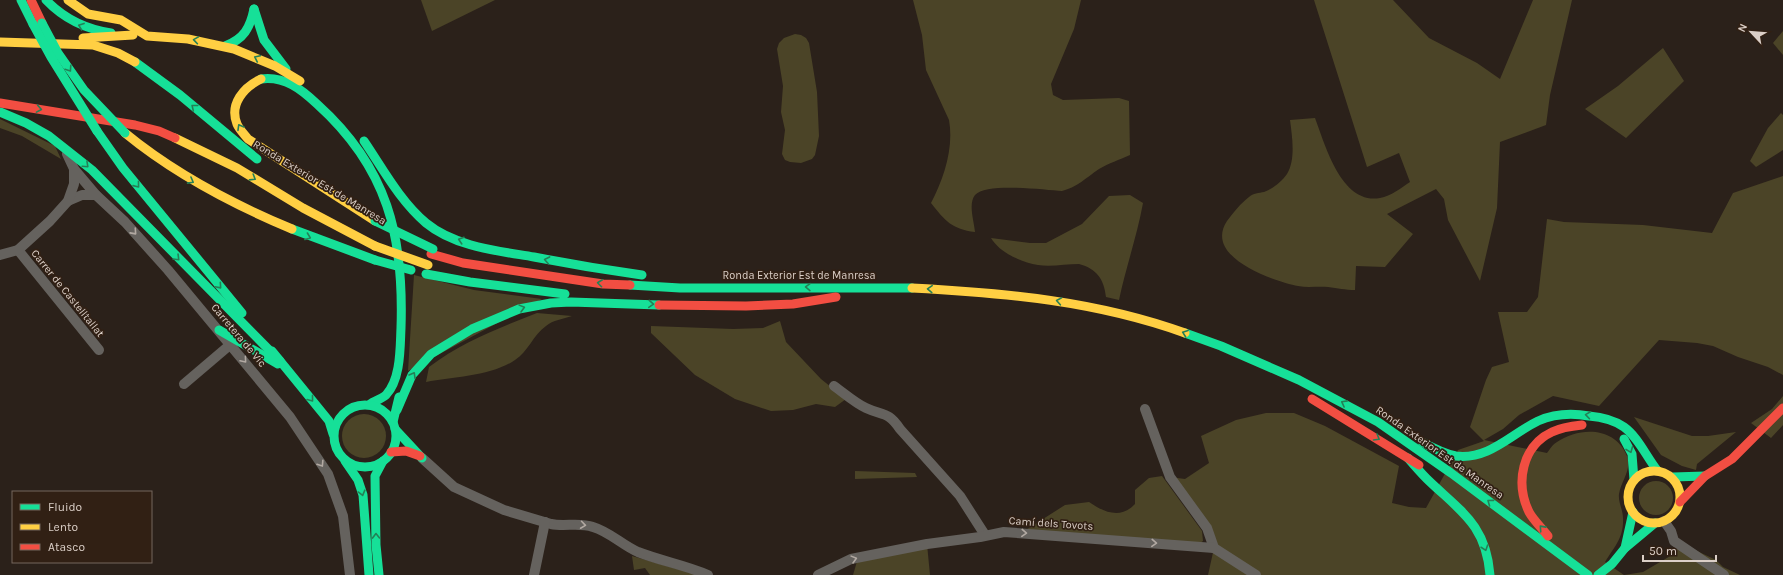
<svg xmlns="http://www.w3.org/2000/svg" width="1783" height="575" font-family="Karla,sans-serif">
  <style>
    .green { fill: #4b4427 }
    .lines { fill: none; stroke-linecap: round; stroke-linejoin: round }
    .street { stroke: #65625e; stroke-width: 10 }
    .fast { stroke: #16e098; stroke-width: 9 }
    .slow { stroke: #ffcf43; stroke-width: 9 }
    .jam { stroke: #f24e42; stroke-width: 9 }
    .fast-bridge { stroke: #16e098; stroke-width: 9 }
    .slow-bridge { stroke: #ffcf43; stroke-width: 9 }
    .oneway { stroke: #248056 }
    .oneway2 { stroke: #b2a9a2 }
    .labels { text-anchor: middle; stroke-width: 3.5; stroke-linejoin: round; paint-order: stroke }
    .street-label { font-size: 11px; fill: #dbcfc7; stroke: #312014 }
  </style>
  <rect width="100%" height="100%" fill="#2b211a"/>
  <!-- green -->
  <g class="green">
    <path d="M 421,0 L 495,0 L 432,31 Z"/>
    <path d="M 913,0 L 1081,0 L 1074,29 L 1051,84 L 1053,95 L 1063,100 L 1119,98 L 1129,101 L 1130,155 C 1119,160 1109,163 1099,169 C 1086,178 1077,187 1062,191 C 1045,190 986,182 975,195 C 968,204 974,221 975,232 C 952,229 945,221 931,203 C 944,178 954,148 949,120 L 926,70 L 922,35 Z"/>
    <path d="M 1314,0 L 1393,0 L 1429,38 L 1477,63 L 1500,79 L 1533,0 L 1572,0 L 1550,95 L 1546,125 L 1500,142 L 1497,208 L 1480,281 L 1448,220 L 1444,199 L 1436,189 L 1387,214 L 1413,234 L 1385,267 L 1356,266 L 1355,290 C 1345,290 1338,288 1328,287 C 1318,286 1308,288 1298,286 C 1273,281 1203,257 1227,221 C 1233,213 1241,203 1249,197 C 1253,193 1259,193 1264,192 C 1273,189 1282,181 1287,174 C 1296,159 1292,136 1290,120 L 1315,118 C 1325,144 1341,205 1380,198 C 1391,196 1401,188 1410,182 L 1399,153 L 1367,167 Z"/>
    <path d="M 1783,31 L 1783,55 L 1773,43 Z"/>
    <path d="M 795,34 L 801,35 L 806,38 L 809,43 L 817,92 L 819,136 L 815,155 L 812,159 L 801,163 L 790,162 L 785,160 L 782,154 L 785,130 L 781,112 L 783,86 L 777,49 L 779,43 L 784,38 Z"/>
    <path d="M 1663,48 L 1684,81 L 1626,138 L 1585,109 L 1618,86 Z"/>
    <path d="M 1781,113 L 1783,115 L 1783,150 L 1756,167 L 1750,161 L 1768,128 Z"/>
    <path d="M 0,119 L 55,146 L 61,159 L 22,136 L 0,128 Z"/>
    <path d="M 1783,176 L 1783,375 L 1768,367 L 1738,357 L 1713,346 L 1697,343 L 1659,340 L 1599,406 L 1553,396 L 1519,415 L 1503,429 L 1484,440 L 1547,453 C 1550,449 1553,444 1557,442 C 1580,426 1616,427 1627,456 C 1632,470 1621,481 1619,494 C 1618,502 1623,510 1623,518 C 1624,538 1614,547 1605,562 L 1624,575 L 1643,572 L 1672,555 L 1682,541 L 1697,551 L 1716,560 L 1723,567 L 1740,575 L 1208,575 L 1214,548 L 1170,477 L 1185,479 L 1209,463 L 1201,436 L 1236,420 L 1266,413 L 1294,413 L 1325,426 L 1399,466 L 1392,503 L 1409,507 L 1426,508 L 1458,450 L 1484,441 L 1470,427 L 1486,380 L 1492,367 L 1509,362 L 1498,312 L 1527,312 L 1538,297 L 1547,219 L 1564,222 L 1643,225 L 1712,233 L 1733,193 Z"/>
    <path d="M 1130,195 L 1143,203 C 1137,236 1126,267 1119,300 L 1106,297 C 1104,279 1097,269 1079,264 C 1066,264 1051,267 1038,265 C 1021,262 1000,253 991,238 L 1030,243 L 1046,243 L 1082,224 L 1109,196 Z"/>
    <path d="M 414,275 L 474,290 L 542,299 L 408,371 Z"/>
    <path d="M 537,313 L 572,316 C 563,319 553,320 546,326 C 533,335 528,352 515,360 C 492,376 454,377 426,382 L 429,367 C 462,342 499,328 537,313 Z"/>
    <path d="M 780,321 L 786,342 L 821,379 L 846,399 L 835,407 L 816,404 L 793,410 L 771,411 L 735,399 L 695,375 L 651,333 L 651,326 L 733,329 L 763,328 Z"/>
    <path d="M 1783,396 L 1783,425 L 1771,438 L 1751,423 L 1772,409 Z"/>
    <circle cx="364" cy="436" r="22"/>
    <path d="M 1634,417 L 1692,436 L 1708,436 L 1736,432 L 1697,464 L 1696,470 L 1682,466 L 1661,455 Z"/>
    <path d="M 855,471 L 915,473 L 917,477 L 855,479 Z"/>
    <path d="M 1162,476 L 1202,531 L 1203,541 L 1197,545 L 1021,533 L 1065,505 L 1089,502 C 1105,513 1121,519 1135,504 L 1135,490 L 1149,478 Z"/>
    <circle cx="1656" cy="498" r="17"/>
    <path d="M 927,544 L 930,575 L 853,575 L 858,558 Z"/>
    <path d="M 632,556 L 698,575 L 650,575 L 645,568 L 634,570 Z"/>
  </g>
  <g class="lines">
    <!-- street -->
    <g class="street">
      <path d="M 67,154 L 74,169 L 96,195 L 125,222 L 168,270 L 290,417 L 328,474 L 343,516 L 350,575"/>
      <path d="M 68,201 L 82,195 L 96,195"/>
      <path d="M 18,250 L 99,350"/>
      <path d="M 0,255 L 18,250 L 50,221 L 68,201 L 74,184 L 74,169"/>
      <path d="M 184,384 L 231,344"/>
      <path d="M 834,386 C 844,393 855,403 866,408 C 883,416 888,411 900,429 L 960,496 L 985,535"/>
      <path d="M 1145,409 L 1170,477 L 1207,528 L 1214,548"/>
      <path d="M 422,458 L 454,487 L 504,510 L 551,524 C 565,527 579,522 593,527 C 610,532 622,545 638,552 C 661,561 685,565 708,575"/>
      <path d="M 1664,521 L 1671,531 L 1674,541 L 1724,575"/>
      <path d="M 534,575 L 545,522"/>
      <path d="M 818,575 L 851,559 L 927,544 L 980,537 L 1004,532 L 1214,548 L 1256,575"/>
    </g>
    <!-- fast -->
    <g class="fast">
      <path d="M 21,0 L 33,24"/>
      <path d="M 46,0 C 64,19 85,29 111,33"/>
      <path d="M 254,9 L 264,40 L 286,69"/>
      <path d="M 225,46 C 244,39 250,28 254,9"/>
      <path d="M 135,62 L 180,95 L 257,159"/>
      <path d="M 261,79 C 285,76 301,89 317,104 C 388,168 404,236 401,328 C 400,348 401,379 386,395 C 381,399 375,401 370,404"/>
      <path d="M 0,112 L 26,123 L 49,136 L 92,170 L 280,361"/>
      <path d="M 97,131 L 123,168 L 242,313"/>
      <path d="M 364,141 C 383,169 400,201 426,223 C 455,247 499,251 534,257 C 570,264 606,270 642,275"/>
      <path d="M 292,229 L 375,260"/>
      <path d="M 426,274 L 470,282 L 565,294"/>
      <path d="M 630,285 L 680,288 L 912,288"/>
      <path d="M 219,330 L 278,364"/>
      <path d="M 1185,333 L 1221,346 L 1299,380 L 1378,422 L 1451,473 L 1588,575"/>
      <path d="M 272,351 L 329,421 L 333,434"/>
      <circle cx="365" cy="436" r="31"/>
      <path d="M 397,410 L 412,375 L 431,354 L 472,329 L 519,309 L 551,303 L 571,302 L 659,305"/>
      <path d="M 393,422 L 399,397"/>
      <path d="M 395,429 L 422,458"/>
      <path d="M 1624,439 L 1632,454 L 1634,480"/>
      <path d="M 1422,442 C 1433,448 1444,454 1456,456 C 1489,460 1511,434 1538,421 C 1554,414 1572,413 1589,416 C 1601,417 1614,420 1624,427 C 1638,437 1646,456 1657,470"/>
      <path d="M 1408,458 C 1414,465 1420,472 1427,479 C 1460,511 1486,524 1490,575"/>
      <path d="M 345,461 L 358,480 L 363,495 L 369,575"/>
      <path d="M 1673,477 L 1705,476"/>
      <path d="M 1625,548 L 1633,512"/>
      <path d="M 379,575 L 376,545 L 375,476 L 383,461"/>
      <path d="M 1598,575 L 1612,564 L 1625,548 L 1655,523"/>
    </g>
    <!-- slow -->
    <g class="slow">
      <path d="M 68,0 L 88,14 L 121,20 L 147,36 L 188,39 L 234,49 L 275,66 L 300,81"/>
      <path d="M 83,38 L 133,35"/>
      <path d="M 0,42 L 93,45 L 118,53 L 135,62"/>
      <path d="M 261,79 C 244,87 229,104 237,124 C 239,129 244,134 248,139 L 375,221"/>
      <path d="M 125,133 C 175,174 232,204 292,229"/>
      <path d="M 175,138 L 237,168 L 303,208 L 375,246"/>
      <path d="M 912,288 C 1006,293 1096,301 1185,333"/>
      <circle cx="1654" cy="497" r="26"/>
    </g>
    <!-- jam -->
    <g class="jam">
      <path d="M 31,0 L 42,23"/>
      <path d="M 0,103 L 135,125 L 159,131 L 175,138"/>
      <path d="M 431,254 L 463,263 L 603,284 L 630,285"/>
      <path d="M 659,305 L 746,306 L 793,304 L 836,297"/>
      <path d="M 1312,399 L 1419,465"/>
      <path d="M 391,452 L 406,451 L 420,456"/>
      <path d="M 1680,502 L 1705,476 L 1732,459 L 1783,408"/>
      <path d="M 1548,536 C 1542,528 1534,521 1529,512 C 1515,483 1522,446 1552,432 C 1562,427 1572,426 1582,425"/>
    </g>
    <!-- fast-bridge -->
    <g class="fast-bridge">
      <path d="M 42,23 L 58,53 L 84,90 L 125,133"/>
      <path d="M 33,24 L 51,57 L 97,131"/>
      <path d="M 375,221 L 433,249"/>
      <path d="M 375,260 L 411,270"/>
    </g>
    <!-- slow-bridge -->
    <path class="slow-bridge" d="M 375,246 L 428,265"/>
  </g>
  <!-- one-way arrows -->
  <defs><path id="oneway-chevron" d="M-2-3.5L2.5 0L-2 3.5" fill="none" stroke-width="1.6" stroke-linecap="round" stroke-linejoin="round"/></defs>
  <g class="oneway">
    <use href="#oneway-chevron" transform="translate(81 26) rotate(-160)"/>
    <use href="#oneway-chevron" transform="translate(196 40) rotate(-171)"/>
    <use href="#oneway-chevron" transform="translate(257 58) rotate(-155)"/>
    <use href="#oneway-chevron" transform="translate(69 69) rotate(56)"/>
    <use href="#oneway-chevron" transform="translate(194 107) rotate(-141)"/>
    <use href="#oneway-chevron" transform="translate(39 109) rotate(10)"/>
    <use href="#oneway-chevron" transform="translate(240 127) rotate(-120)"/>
    <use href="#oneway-chevron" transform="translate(86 165) rotate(43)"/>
    <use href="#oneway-chevron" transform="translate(253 178) rotate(32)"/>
    <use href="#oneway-chevron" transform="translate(191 181) rotate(29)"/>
    <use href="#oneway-chevron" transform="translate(137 185) rotate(51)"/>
    <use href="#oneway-chevron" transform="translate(308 237) rotate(21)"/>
    <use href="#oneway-chevron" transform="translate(461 240) rotate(-162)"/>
    <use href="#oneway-chevron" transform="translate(177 258) rotate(45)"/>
    <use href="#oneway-chevron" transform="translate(547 260) rotate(-169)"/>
    <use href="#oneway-chevron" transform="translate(600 283) rotate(-173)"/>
    <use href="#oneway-chevron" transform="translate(219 286) rotate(49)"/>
    <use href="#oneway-chevron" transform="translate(808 287) rotate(-179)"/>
    <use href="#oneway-chevron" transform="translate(930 289) rotate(-177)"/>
    <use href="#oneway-chevron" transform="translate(1059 301) rotate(-170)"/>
    <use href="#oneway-chevron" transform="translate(651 304) rotate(4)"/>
    <use href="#oneway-chevron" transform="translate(522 308) rotate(-15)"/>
    <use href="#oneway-chevron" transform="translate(1185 333) rotate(-160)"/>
    <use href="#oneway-chevron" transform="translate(413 375) rotate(-60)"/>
    <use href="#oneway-chevron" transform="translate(311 399) rotate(52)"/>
    <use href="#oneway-chevron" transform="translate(1344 403) rotate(-152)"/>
    <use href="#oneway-chevron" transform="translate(1588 415) rotate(-172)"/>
    <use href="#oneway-chevron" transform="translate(1377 438) rotate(31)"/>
    <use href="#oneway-chevron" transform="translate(1630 450) rotate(68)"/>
    <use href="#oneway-chevron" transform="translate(362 493) rotate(75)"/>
    <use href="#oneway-chevron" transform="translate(1490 502) rotate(-144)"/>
    <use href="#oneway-chevron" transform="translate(1542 528) rotate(-132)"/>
    <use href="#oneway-chevron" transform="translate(376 536) rotate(-91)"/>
    <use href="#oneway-chevron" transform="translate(1485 548) rotate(71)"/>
  </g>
  <g class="oneway2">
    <use href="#oneway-chevron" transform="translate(134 232) rotate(48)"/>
    <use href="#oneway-chevron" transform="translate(244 360) rotate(50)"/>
    <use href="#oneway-chevron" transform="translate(321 464) rotate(57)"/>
    <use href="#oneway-chevron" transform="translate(583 525) rotate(8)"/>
    <use href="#oneway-chevron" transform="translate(1024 533) rotate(3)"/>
    <use href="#oneway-chevron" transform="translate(1154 543) rotate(3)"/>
    <use href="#oneway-chevron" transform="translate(854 559) rotate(-15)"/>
  </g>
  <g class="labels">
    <!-- street labels -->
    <g class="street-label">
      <text transform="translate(320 182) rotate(31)" y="4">Ronda Exterior Est de Manresa</text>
      <text x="799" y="279">Ronda Exterior Est de Manresa</text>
      <text transform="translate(68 293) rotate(51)" y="4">Carrer de Castelltallat</text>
      <text transform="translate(239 335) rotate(50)" y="4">Carretera de Vic</text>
      <text transform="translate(1440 452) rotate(35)" y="4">Ronda Exterior Est de Manresa</text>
      <text transform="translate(1051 523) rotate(4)" y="4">Camí dels Tovots</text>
    </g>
  </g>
  <!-- legend -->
  <rect x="12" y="491" width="140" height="72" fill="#312014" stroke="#75665c"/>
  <rect x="20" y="504" width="20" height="6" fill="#16e098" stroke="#75665c"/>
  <text x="48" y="511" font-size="12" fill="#dbcfc7">Fluido</text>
  <rect x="20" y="524" width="20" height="6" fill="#ffcf43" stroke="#75665c"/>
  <text x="48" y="531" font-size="12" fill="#dbcfc7">Lento</text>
  <rect x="20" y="544" width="20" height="6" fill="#f24e42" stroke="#75665c"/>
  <text x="48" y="551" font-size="12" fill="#dbcfc7">Atasco</text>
  <!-- north arrow -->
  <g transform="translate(1751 32) rotate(296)" stroke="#312014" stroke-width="3" paint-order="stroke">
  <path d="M0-3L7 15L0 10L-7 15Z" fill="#dbcfc7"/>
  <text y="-6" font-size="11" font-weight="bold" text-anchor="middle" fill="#dbcfc7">N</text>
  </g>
  <!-- scale -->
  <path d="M1643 555v6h73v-6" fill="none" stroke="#dbcfc7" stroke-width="2"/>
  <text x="1649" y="555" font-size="12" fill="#dbcfc7" stroke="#312014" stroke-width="3" paint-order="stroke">50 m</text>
</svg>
